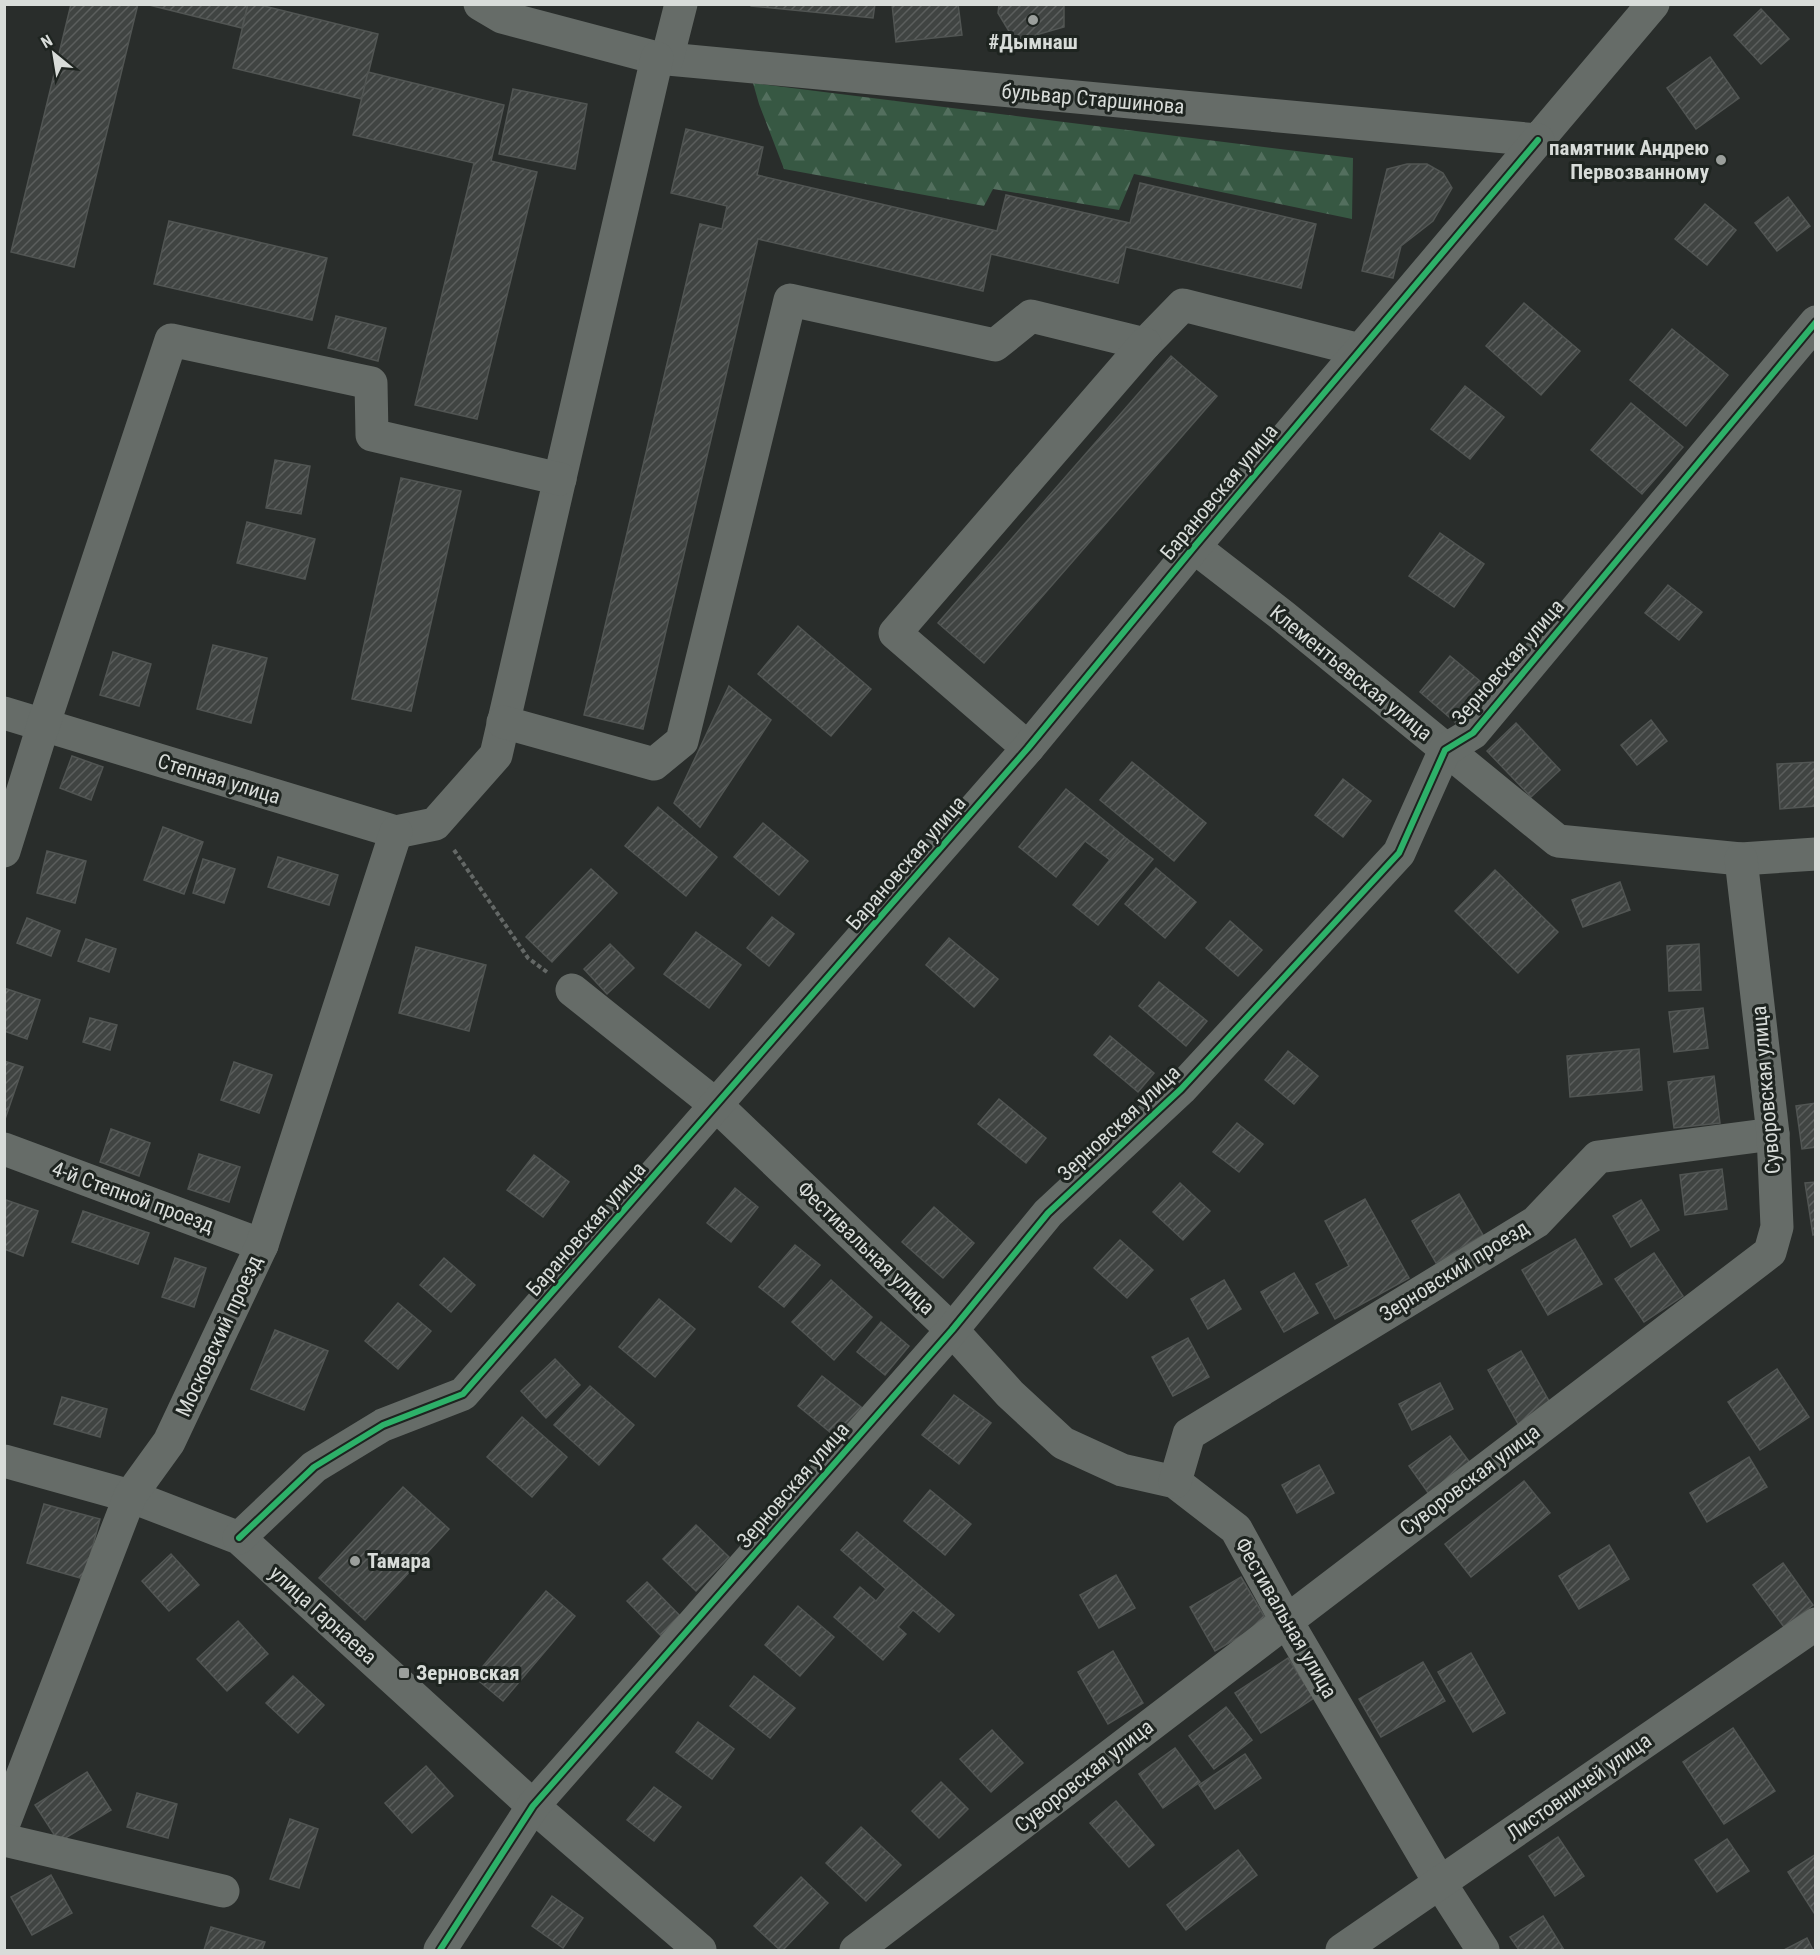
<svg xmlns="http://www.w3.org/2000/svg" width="1820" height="1955" font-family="'Roboto Condensed',sans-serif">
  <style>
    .forest { fill: url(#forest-firs) }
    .building { fill: url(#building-hatch); stroke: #515553; stroke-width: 1.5 }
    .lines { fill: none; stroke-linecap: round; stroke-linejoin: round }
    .path { stroke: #646866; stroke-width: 4; stroke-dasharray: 4.5 3; stroke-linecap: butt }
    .minor { stroke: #666c68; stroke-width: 33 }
    .cycleway-casing { stroke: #1e2420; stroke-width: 10 }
    .cycleway { stroke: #2db169; stroke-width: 6 }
    .poi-dot { fill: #9b9f9c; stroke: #1e2420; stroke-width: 2 }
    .labels { text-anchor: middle; stroke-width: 6; stroke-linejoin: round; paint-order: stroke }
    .poi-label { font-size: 21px; font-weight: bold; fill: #d8dcd9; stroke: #1e2420; text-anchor: start }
    .street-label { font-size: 21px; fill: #d8dcd9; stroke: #1e2420 }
  </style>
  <defs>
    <pattern id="forest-firs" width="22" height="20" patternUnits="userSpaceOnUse" patternTransform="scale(1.5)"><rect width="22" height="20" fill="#375843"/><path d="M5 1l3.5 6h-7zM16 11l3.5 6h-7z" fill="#536f5e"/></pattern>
    <pattern id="building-hatch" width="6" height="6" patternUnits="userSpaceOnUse" patternTransform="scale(1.5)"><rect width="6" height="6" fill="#404442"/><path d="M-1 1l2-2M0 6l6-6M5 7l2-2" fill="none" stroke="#5b5e5d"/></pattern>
  </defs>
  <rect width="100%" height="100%" fill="#292d2b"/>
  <!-- forest -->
  <path class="forest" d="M 753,83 L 1353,158 L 1352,219 L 1134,174 L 1119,210 L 993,189 L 984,206 L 784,169 L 759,104 Z"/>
  <!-- building -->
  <g class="building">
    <path d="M 71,4 L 138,4 L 74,267 L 11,252 Z"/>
    <path d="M 145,4 L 248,4 L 242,28 Z"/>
    <path d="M 248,4 L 256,4 L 378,34 L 362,99 L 233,68 Z"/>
    <path d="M 751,4 L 875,4 L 873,18 L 751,6 Z"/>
    <path d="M 892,4 L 958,4 L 962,35 L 896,42 Z"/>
    <path d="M 999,4 L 1064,4 L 1064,27 L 1015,41 L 998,13 Z"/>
    <path d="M 1761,9 L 1789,39 L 1761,64 L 1734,35 Z"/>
    <path d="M 1710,57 L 1739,98 L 1696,129 L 1667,88 Z"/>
    <path d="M 368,72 L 504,105 L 491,161 L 537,172 L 477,419 L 415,405 L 474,163 L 353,135 Z"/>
    <path d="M 513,89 L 587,104 L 575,169 L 499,154 Z"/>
    <path d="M 686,129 L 763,147 L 757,175 L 997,231 L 1006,195 L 1130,223 L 1140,183 L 1316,224 L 1301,288 L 1126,247 L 1118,283 L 991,254 L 983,291 L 758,239 L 643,729 L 584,715 L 700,224 L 722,229 L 727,206 L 671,193 Z"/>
    <path d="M 1407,164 L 1427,164 L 1443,173 L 1452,188 L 1433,221 L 1401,246 L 1393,278 L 1362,271 L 1387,169 Z"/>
    <path d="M 1788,197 L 1810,226 L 1777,251 L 1755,223 Z"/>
    <path d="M 1705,204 L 1736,230 L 1707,265 L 1675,239 Z"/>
    <path d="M 169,221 L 327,258 L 312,320 L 154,284 Z"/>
    <path d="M 1524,303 L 1580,351 L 1541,395 L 1486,346 Z"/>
    <path d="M 336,316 L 386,328 L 378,361 L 328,348 Z"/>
    <path d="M 1672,329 L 1728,375 L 1686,426 L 1630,380 Z"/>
    <path d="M 1171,356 L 1217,396 L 984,663 L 938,623 Z"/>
    <path d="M 1465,386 L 1504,417 L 1470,459 L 1431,429 Z"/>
    <path d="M 1631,403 L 1683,447 L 1642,494 L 1591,450 Z"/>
    <path d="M 275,460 L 310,466 L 301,514 L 266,508 Z"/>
    <path d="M 401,478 L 461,491 L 411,711 L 352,699 Z"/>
    <path d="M 247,522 L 315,539 L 305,579 L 237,563 Z"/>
    <path d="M 1440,533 L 1484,564 L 1454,607 L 1409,576 Z"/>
    <path d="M 1668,585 L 1702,612 L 1679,640 L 1645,613 Z"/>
    <path d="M 798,626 L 871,689 L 831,736 L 758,674 Z"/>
    <path d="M 213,645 L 267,658 L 251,723 L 197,709 Z"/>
    <path d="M 113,652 L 151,664 L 139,706 L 100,695 Z"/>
    <path d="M 1450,656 L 1487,687 L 1456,723 L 1420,692 Z"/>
    <path d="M 729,686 L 771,720 L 700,827 L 674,803 Z"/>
    <path d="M 1651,720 L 1667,741 L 1637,765 L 1621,745 Z"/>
    <path d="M 1516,723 L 1560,770 L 1531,797 L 1487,751 Z"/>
    <path d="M 72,756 L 103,767 L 91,800 L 60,788 Z"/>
    <path d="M 1132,762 L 1206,823 L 1174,861 L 1100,800 Z"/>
    <path d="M 1816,762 L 1816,806 L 1780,809 L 1777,764 Z"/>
    <path d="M 1343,779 L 1371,801 L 1343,837 L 1315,815 Z"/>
    <path d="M 1066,789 L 1127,839 L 1110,860 L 1085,841 L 1056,877 L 1019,847 Z"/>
    <path d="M 658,807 L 717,857 L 686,896 L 625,846 Z"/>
    <path d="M 763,823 L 808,861 L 779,895 L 734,857 Z"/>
    <path d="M 163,827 L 203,842 L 184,894 L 144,880 Z"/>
    <path d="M 1127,839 L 1153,859 L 1098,925 L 1073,905 Z"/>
    <path d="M 47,851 L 86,861 L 75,903 L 37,893 Z"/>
    <path d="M 278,857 L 338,875 L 329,905 L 268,887 Z"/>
    <path d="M 203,859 L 235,869 L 224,903 L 193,893 Z"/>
    <path d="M 1156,868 L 1196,902 L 1165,938 L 1125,904 Z"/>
    <path d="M 591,869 L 617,893 L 552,962 L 526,937 Z"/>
    <path d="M 1495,870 L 1558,932 L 1518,973 L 1455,911 Z"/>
    <path d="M 1620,882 L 1630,910 L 1583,927 L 1572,900 Z"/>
    <path d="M 772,917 L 794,934 L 769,966 L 747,948 Z"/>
    <path d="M 27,918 L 60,931 L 51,956 L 17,943 Z"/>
    <path d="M 1230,921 L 1262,950 L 1238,976 L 1206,948 Z"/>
    <path d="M 696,932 L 741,965 L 709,1008 L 664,974 Z"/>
    <path d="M 949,938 L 998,979 L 974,1007 L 926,965 Z"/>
    <path d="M 86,939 L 116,949 L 109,972 L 78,961 Z"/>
    <path d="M 610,944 L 634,968 L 607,994 L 584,969 Z"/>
    <path d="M 1699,944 L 1701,990 L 1669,991 L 1667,946 Z"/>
    <path d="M 416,947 L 486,965 L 469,1031 L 399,1013 Z"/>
    <path d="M 1159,982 L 1207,1021 L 1186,1046 L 1139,1006 Z"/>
    <path d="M 4,988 L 40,1000 L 27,1039 L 4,1031 Z"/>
    <path d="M 1703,1008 L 1708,1048 L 1674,1052 L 1669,1012 Z"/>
    <path d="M 90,1018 L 117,1025 L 110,1050 L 83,1042 Z"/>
    <path d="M 1110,1036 L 1154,1073 L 1138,1092 L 1094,1055 Z"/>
    <path d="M 1639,1049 L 1642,1090 L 1570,1097 L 1567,1056 Z"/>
    <path d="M 1288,1051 L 1318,1076 L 1294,1104 L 1265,1080 Z"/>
    <path d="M 4,1061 L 23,1067 L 4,1122 Z"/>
    <path d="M 234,1062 L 272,1075 L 259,1113 L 221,1100 Z"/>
    <path d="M 1714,1076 L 1720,1123 L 1674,1128 L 1668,1082 Z"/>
    <path d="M 999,1099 L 1046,1138 L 1026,1163 L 978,1124 Z"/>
    <path d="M 1816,1103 L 1816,1147 L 1802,1149 L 1796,1106 Z"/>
    <path d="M 1237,1123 L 1263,1144 L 1239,1172 L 1213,1152 Z"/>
    <path d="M 111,1129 L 150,1143 L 139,1176 L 100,1162 Z"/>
    <path d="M 199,1154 L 240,1167 L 229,1202 L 188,1189 Z"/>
    <path d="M 534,1155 L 569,1182 L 543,1217 L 507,1190 Z"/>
    <path d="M 1722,1169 L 1727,1209 L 1685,1215 L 1680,1175 Z"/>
    <path d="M 1816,1182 L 1816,1234 L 1813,1235 L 1805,1183 Z"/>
    <path d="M 1180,1183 L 1210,1211 L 1183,1240 L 1153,1212 Z"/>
    <path d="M 735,1188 L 758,1207 L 731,1242 L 707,1223 Z"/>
    <path d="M 1459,1194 L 1483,1235 L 1436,1263 L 1412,1221 Z"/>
    <path d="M 1365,1199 L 1409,1278 L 1335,1319 L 1316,1284 L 1349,1266 L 1325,1221 Z"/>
    <path d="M 6,1200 L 38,1211 L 23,1256 L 4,1249 Z"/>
    <path d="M 1641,1200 L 1659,1230 L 1631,1247 L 1613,1216 Z"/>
    <path d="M 934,1207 L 974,1243 L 943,1278 L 902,1242 Z"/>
    <path d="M 83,1211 L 149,1233 L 138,1264 L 72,1242 Z"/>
    <path d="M 1575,1239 L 1602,1284 L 1548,1315 L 1522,1270 Z"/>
    <path d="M 1120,1240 L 1153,1270 L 1127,1298 L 1094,1268 Z"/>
    <path d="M 795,1245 L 820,1265 L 784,1307 L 759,1287 Z"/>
    <path d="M 1654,1253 L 1683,1296 L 1644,1322 L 1615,1279 Z"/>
    <path d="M 175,1258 L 206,1268 L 194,1307 L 162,1297 Z"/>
    <path d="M 444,1258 L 475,1285 L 451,1312 L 420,1285 Z"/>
    <path d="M 1294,1273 L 1318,1313 L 1284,1332 L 1261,1292 Z"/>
    <path d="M 831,1280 L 872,1317 L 834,1360 L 792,1322 Z"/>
    <path d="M 1224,1280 L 1241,1309 L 1208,1329 L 1191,1299 Z"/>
    <path d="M 659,1299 L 695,1329 L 655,1377 L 619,1347 Z"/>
    <path d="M 398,1303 L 431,1331 L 398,1369 L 365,1341 Z"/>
    <path d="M 881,1322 L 909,1346 L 885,1375 L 857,1352 Z"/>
    <path d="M 275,1330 L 328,1351 L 304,1410 L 251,1389 Z"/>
    <path d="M 1188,1338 L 1209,1377 L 1173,1396 L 1152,1357 Z"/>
    <path d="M 1521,1351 L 1554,1410 L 1521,1429 L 1488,1370 Z"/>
    <path d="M 555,1359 L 580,1385 L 546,1418 L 521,1391 Z"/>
    <path d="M 1777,1369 L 1809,1417 L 1760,1450 L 1728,1402 Z"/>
    <path d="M 822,1376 L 866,1411 L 842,1442 L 798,1406 Z"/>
    <path d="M 1440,1383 L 1453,1409 L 1412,1430 L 1399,1404 Z"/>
    <path d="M 590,1386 L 634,1425 L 599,1465 L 554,1425 Z"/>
    <path d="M 954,1395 L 991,1423 L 959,1464 L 922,1435 Z"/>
    <path d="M 62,1397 L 107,1409 L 100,1437 L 54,1424 Z"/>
    <path d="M 522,1417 L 567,1457 L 532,1497 L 487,1457 Z"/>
    <path d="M 1450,1436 L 1471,1464 L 1429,1494 L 1409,1466 Z"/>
    <path d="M 1749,1457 L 1767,1487 L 1707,1522 L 1690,1493 Z"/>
    <path d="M 1319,1465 L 1334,1493 L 1297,1513 L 1282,1485 Z"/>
    <path d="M 1524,1481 L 1550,1513 L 1471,1577 L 1445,1544 Z"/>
    <path d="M 403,1487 L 449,1529 L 365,1620 L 319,1578 Z"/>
    <path d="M 930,1490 L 971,1524 L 945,1555 L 904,1521 Z"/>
    <path d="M 44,1504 L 100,1519 L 84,1579 L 27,1563 Z"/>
    <path d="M 696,1525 L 729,1557 L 696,1591 L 663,1559 Z"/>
    <path d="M 857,1532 L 954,1615 L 939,1632 L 913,1610 L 898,1627 L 906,1634 L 883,1660 L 834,1617 L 860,1587 L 876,1601 L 886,1589 L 841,1550 Z"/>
    <path d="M 1609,1545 L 1629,1579 L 1579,1609 L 1559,1576 Z"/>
    <path d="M 171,1554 L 199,1585 L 169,1611 L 142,1581 Z"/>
    <path d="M 1783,1563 L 1813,1605 L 1784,1627 L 1753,1585 Z"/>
    <path d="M 1116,1575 L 1135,1608 L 1099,1628 L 1080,1595 Z"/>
    <path d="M 1241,1577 L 1267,1621 L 1215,1651 L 1190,1607 Z"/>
    <path d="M 647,1582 L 688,1624 L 668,1643 L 627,1601 Z"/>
    <path d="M 546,1591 L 575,1616 L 503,1701 L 474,1677 Z"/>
    <path d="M 798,1606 L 834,1637 L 800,1676 L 765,1645 Z"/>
    <path d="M 238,1621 L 268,1654 L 227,1691 L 197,1659 Z"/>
    <path d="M 1113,1651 L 1143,1703 L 1108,1724 L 1078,1672 Z"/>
    <path d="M 1471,1653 L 1505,1713 L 1473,1732 L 1438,1672 Z"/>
    <path d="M 1288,1658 L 1314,1698 L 1261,1733 L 1235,1693 Z"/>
    <path d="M 1423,1662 L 1445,1701 L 1381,1737 L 1359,1699 Z"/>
    <path d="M 293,1676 L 324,1705 L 298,1733 L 266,1703 Z"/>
    <path d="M 754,1676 L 795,1708 L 770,1738 L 730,1706 Z"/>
    <path d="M 1226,1707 L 1252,1740 L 1214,1769 L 1189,1736 Z"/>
    <path d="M 698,1722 L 734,1749 L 712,1779 L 676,1752 Z"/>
    <path d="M 1733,1728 L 1775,1791 L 1724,1824 L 1683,1762 Z"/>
    <path d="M 992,1730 L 1023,1763 L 991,1792 L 960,1759 Z"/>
    <path d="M 1175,1748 L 1200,1782 L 1163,1808 L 1139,1774 Z"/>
    <path d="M 1245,1754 L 1261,1778 L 1215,1809 L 1199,1785 Z"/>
    <path d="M 426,1766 L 453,1796 L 412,1833 L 385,1803 Z"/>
    <path d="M 87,1772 L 111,1810 L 59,1842 L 35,1805 Z"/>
    <path d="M 941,1782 L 968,1809 L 939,1838 L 912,1811 Z"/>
    <path d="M 654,1787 L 681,1807 L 654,1841 L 627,1820 Z"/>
    <path d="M 137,1793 L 177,1804 L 168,1838 L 127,1827 Z"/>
    <path d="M 1116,1801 L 1154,1845 L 1129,1867 L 1090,1823 Z"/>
    <path d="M 290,1819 L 318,1829 L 299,1888 L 270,1879 Z"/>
    <path d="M 861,1827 L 901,1865 L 866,1901 L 826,1863 Z"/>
    <path d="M 1558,1837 L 1584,1876 L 1555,1896 L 1529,1856 Z"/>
    <path d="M 1727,1839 L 1749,1871 L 1717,1892 L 1695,1860 Z"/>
    <path d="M 1238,1850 L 1257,1875 L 1186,1930 L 1167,1905 Z"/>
    <path d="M 1816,1854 L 1816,1916 L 1788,1872 Z"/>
    <path d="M 51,1875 L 72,1913 L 32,1935 L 11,1897 Z"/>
    <path d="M 801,1877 L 828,1903 L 783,1950 L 780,1950 L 754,1926 Z"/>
    <path d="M 552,1896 L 583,1918 L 563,1948 L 532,1926 Z"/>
    <path d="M 1543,1916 L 1564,1950 L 1519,1950 L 1510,1937 Z"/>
    <path d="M 211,1927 L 265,1942 L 262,1950 L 204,1950 Z"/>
    <path d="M 1807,1938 L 1813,1950 L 1784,1950 Z"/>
  </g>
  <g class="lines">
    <!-- path -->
    <path class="path" d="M 454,850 L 528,958 L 547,972"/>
    <!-- minor -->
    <g class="minor">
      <path d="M 480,4 L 502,17 L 657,58 L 1538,140 L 1653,4"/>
      <path d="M 667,59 L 681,4"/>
      <path d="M 1194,547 L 1283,616 L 1558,841 L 1741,859 L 1816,854"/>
      <path d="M 4,713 L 396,832 L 435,824 L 496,755 L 657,58"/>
      <path d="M 503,722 L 654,764 L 682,741 L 790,300 L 995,345 L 1031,316 L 1145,344 L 1183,305 L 1360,350"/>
      <path d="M 1028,748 L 895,633 L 1145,344"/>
      <path d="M 4,851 L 43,726 L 171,340 L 371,383 L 372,435 L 560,479"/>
      <path d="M 572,990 L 716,1105 L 952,1330 L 1010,1394 L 1063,1443 L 1122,1470 L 1175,1482 L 1236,1529 L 1286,1620 L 1440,1883 L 1483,1950"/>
      <path d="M 4,1149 L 262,1245"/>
      <path d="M 4,1461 L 130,1496 L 239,1538 L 533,1806 L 700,1950"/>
      <path d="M 1175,1482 L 1189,1434 L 1536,1222 L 1598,1157 L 1773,1134"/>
      <path d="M 239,1538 L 314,1467 L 383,1425 L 463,1394 L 1028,748 L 1194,547 L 1538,140"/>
      <path d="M 4,1823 L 130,1496 L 169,1442 L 262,1245 L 396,832"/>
      <path d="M 4,1840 L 223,1891"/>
      <path d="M 440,1950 L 533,1806 L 952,1330 L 1048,1213 L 1181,1089 L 1399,853 L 1445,750 L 1473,733 L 1816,322"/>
      <path d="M 856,1950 L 1770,1252 L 1777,1227 L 1773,1134 L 1741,859"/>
      <path d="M 1342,1950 L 1816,1624"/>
    </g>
    <!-- cycleway casing -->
    <g class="cycleway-casing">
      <g id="cycleway">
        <path d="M 239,1538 L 314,1467 L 383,1425 L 463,1394 L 1028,748 L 1194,547 L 1538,140"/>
        <path d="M 440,1950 L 533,1806 L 952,1330 L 1048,1213 L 1181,1089 L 1399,853 L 1445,750 L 1473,733 L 1816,322"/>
      </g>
    </g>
    <!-- cycleway -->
    <use href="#cycleway" class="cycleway"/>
  </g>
  <!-- markers -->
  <g class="poi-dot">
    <circle cx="1033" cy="20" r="6"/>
    <circle cx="1721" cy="160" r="6"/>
    <circle cx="355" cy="1561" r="6"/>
    <rect x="398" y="1667" width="12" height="12" rx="3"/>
  </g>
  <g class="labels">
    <!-- poi labels -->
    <g class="poi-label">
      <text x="1033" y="49" text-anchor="middle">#Дымнаш</text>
      <text x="1709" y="155" text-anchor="end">памятник Андрею<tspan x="1709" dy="24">Первозванному</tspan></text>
      <text x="367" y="1568">Тамара</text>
      <text x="416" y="1680">Зерновская</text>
    </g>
    <!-- street labels -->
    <g class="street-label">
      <text transform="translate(1093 99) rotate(5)" y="7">бульвар Старшинова</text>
      <text transform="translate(1219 492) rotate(-50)" y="7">Барановская улица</text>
      <text transform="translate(1508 662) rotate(-49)" y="7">Зерновская улица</text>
      <text transform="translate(1351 673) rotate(39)" y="7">Клементьевская улица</text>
      <text transform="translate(219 779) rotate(17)" y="7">Степная улица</text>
      <text transform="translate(906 863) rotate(-49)" y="7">Барановская улица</text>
      <text transform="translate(1766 1090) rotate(-95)" y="7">Суворовская улица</text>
      <text transform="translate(1119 1123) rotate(-43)" y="7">Зерновская улица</text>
      <text transform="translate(133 1197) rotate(20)" y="7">4-й Степной проезд</text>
      <text transform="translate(586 1229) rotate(-49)" y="7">Барановская улица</text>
      <text transform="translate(866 1248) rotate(44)" y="7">Фестивальная улица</text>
      <text transform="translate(1454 1271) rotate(-32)" y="7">Зерновский проезд</text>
      <text transform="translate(219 1336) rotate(-65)" y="7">Московский проезд</text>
      <text transform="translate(1470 1480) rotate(-37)" y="7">Суворовская улица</text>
      <text transform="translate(793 1485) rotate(-49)" y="7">Зерновская улица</text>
      <text transform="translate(323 1615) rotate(42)" y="7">улица Гарнаева</text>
      <text transform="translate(1286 1618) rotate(60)" y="7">Фестивальная улица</text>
      <text transform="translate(1084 1776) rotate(-38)" y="7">Суворовская улица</text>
      <text transform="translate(1579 1787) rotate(-35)" y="7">Листовничей улица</text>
    </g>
  </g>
  <!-- border -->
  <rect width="1820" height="1955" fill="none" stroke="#d8dcd9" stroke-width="12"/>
  <!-- north arrow -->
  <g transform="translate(54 54) rotate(330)" stroke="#1e2420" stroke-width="4.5" paint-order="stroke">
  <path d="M0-4.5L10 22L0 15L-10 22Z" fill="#d8dcd9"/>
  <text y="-9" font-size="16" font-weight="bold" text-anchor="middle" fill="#d8dcd9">N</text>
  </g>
</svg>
